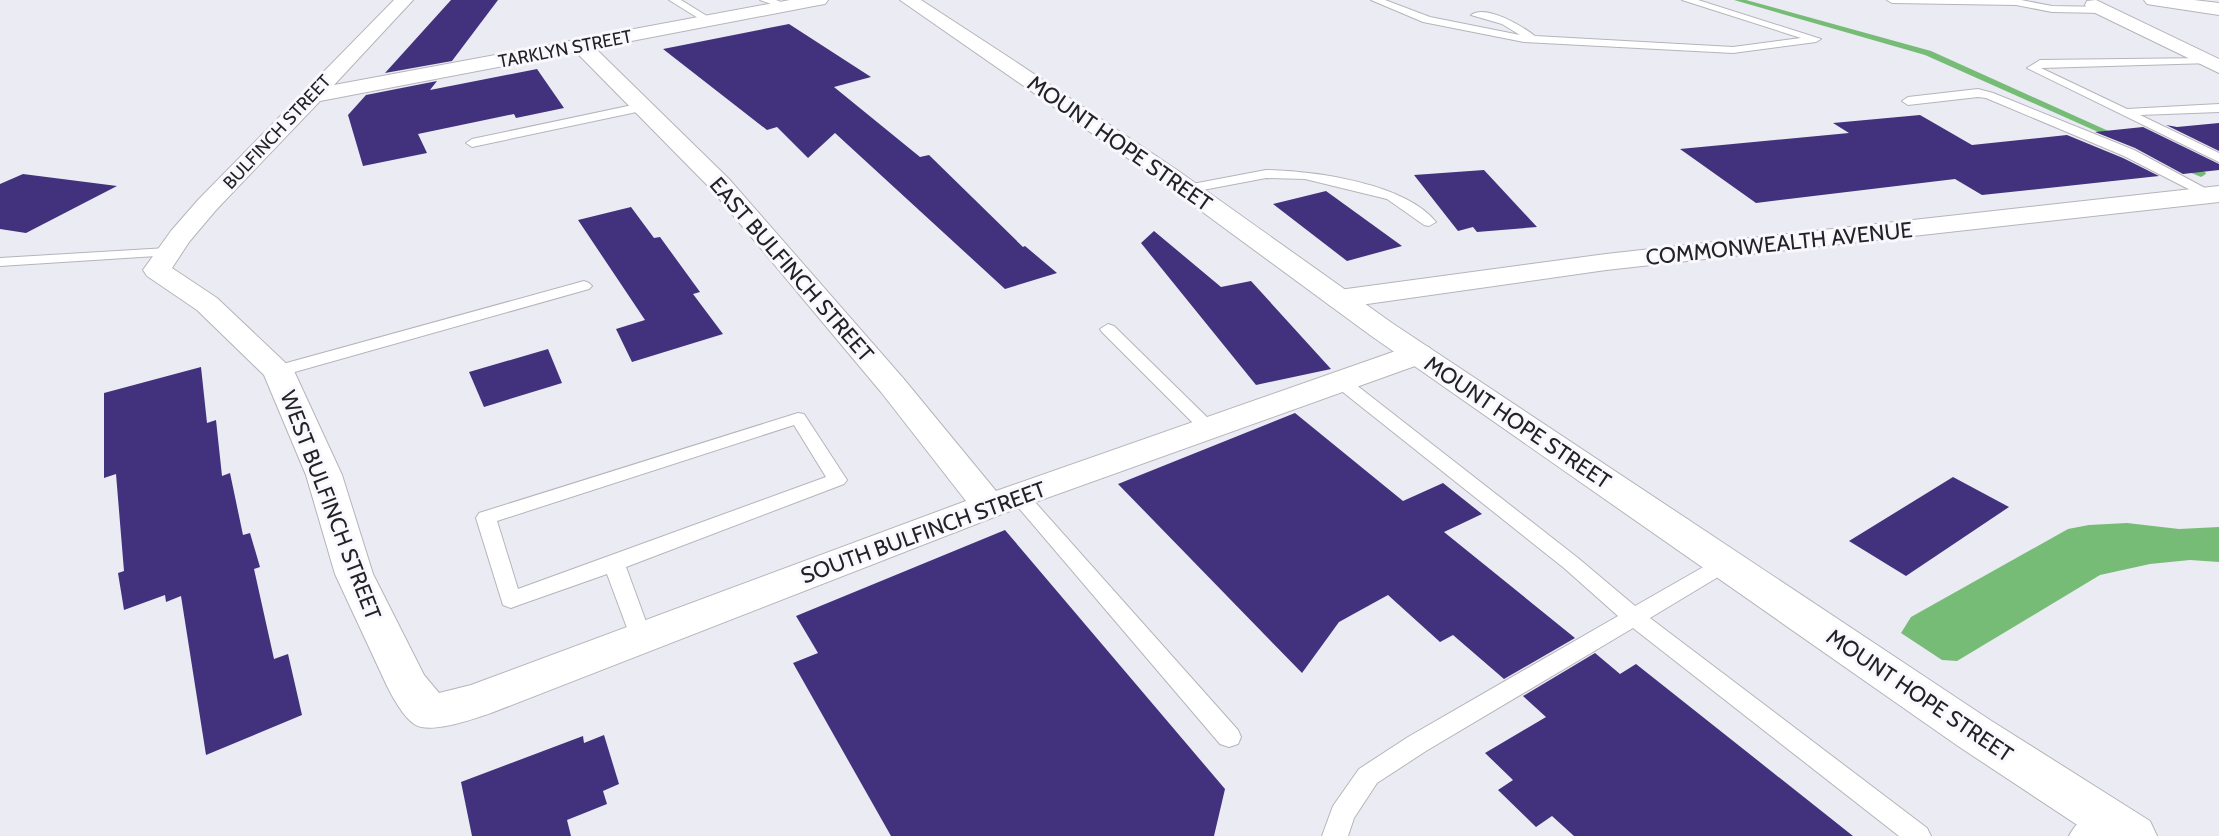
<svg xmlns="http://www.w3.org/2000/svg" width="2219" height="836" font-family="Cabin,sans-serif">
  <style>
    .water { fill: #77bc76 }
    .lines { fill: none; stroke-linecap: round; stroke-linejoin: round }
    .stream { fill: #77bc76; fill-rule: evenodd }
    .building { fill: #42327d }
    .service-casing { stroke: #b5b4bb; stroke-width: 2 }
    .minor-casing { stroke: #b5b4bb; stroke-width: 2 }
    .tertiary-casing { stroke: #b5b4bb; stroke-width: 2 }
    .secondary-casing { stroke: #b5b4bb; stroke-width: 2 }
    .service { fill: #fff; fill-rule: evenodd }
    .minor { fill: #fff; fill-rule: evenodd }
    .tertiary { fill: #fff; fill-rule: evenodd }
    .secondary { fill: #fff; fill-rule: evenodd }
    .labels { text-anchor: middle; stroke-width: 6; stroke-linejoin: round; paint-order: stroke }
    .far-street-label { font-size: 18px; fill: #232325; stroke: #f9f8ff }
    .street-label { font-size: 22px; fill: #232325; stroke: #f9f8ff }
  </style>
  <rect width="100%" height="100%" fill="#ebebf3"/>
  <!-- water -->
  <path class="water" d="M 2127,523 L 2179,529 L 2219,527 L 2219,562 L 2190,560 L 2150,564 L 2100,575 L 1957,661 L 1942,660 L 1901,633 L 1911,617 L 2068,529 L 2089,525 Z"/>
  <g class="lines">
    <!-- stream -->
    <g class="stream">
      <path d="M 1734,0 L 1746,0 L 1931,51 L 2124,138 L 2116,140 L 1925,55 Z"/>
      <path d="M 2180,162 L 2205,172 L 2206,174 L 2201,177 L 2177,167 L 2177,163 Z"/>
    </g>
  </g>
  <!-- building -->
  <g class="building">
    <path d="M 451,0 L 498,0 L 452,61 L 385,73 Z"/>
    <path d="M 789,24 L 871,77 L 834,87 L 920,157 L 929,155 L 1023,247 L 1025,246 L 1057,273 L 1005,289 L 835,133 L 808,158 L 777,127 L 767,130 L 663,49 Z"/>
    <path d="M 537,69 L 564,108 L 516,118 L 514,114 L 418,134 L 427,153 L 363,166 L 348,115 L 366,95 L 437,81 L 430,90 Z"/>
    <path d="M 1920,115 L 1972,145 L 2067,135 L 2123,158 L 2159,176 L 1982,195 L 1955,179 L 1756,203 L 1680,149 L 1849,133 L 1833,123 Z"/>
    <path d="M 2219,123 L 2219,151 L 2166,125 L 2177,127 Z"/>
    <path d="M 2143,127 L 2219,164 L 2219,170 L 2183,174 L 2135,148 L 2095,132 Z"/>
    <path d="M 1484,170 L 1537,227 L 1477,232 L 1473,227 L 1458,231 L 1414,175 Z"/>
    <path d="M 23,174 L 117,186 L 26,233 L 0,229 L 0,184 Z"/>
    <path d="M 1326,191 L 1402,246 L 1347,261 L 1273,204 Z"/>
    <path d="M 631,207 L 654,238 L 660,237 L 700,292 L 693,294 L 723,334 L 632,362 L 616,329 L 645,320 L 578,220 Z"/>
    <path d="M 1154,231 L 1221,287 L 1251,281 L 1331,369 L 1256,385 L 1141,243 Z"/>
    <path d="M 548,349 L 562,383 L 484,407 L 469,372 Z"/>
    <path d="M 201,367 L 207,423 L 216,420 L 222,476 L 230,473 L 243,535 L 250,533 L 260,567 L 254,569 L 274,659 L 288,654 L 302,715 L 206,755 L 181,596 L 166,602 L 165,595 L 124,610 L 118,573 L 124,571 L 116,474 L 104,478 L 104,393 Z"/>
    <path d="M 1295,413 L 1403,501 L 1443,483 L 1482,514 L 1444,532 L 1575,638 L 1504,679 L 1453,635 L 1440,642 L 1388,595 L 1339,622 L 1302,673 L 1118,484 Z"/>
    <path d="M 1953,477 L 2009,507 L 1906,576 L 1849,541 Z"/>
    <path d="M 1005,530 L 1225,789 L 1214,836 L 891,836 L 793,663 L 818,653 L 796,616 Z"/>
    <path d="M 1595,653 L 1620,674 L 1636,664 L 1853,836 L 1574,836 L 1552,816 L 1536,827 L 1498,790 L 1513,780 L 1485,753 L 1546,717 L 1523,696 Z"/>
    <path d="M 604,735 L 619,784 L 603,791 L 607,804 L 567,820 L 571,836 L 472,836 L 461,782 L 583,736 L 584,743 Z"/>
  </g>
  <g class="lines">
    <!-- service casing -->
    <g class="service-casing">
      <g id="service">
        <path d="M 669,0 L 681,0 L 715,21 L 706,23 Z"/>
        <path d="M 760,0 L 776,0 L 793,7 L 788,10 Z"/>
        <path d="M 1371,0 L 1385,0 L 1430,17 L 1520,35 L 1502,24 L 1471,15 C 1486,4 1522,26 1535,36 L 1733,47 L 1801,38 L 1682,0 L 1698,0 L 1821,39 L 1816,42 L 1733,53 L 1524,42 L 1423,22 Z"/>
        <path d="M 1887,0 L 2021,0 L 2052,6 L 2104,7 L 2109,10 L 2104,13 L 2052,12 L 2016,5 L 1892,3 Z"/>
        <path d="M 2207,58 L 2211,59 L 2211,63 L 2041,68 L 2127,109 L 2219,104 L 2219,112 L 2140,115 L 2219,153 L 2219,162 L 2027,68 L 2040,60 Z"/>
        <path d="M 1978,89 L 1993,93 L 2134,150 L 2218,195 L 2211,199 L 2206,198 L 2124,156 L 1986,98 L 1978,97 L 1908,105 L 1902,101 L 1908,97 Z"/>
        <path d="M 642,103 L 646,104 L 646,110 L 472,147 L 466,143 L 472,139 Z"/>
        <path d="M 1266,170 C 1313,171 1405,183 1436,222 L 1429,226 L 1424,225 L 1387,199 L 1305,179 L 1266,178 L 1187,193 L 1180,189 L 1187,185 Z"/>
        <path d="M 167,248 L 172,249 L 174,252 L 172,255 L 0,266 L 0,258 Z"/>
        <path d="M 584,281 L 589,283 L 592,286 L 589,289 L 284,375 L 272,375 L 269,371 L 272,367 Z"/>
        <path d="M 1108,324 L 1114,326 L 1214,424 L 1217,428 L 1214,432 L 1202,432 L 1102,332 L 1100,329 Z"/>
        <path d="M 1340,376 L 1346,377 L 1578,558 L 1635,606 L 1719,558 L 1726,556 L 1733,558 L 1736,563 L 1733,568 L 1650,618 L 1927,828 L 1931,836 L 1899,836 L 1633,628 L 1426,751 L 1377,783 L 1354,818 L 1348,836 L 1322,836 L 1333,806 L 1359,769 L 1408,737 L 1618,616 L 1564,568 L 1334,385 L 1331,381 L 1334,377 Z"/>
        <path d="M 798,413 L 804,414 L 847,480 L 844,484 L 626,567 L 652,638 L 649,644 L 641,646 L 633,644 L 607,574 L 519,605 L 511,608 L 503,605 L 476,518 L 479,513 ZM 794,425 L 826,477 L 518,589 L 497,521 Z"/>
        <path d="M 1019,490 L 1026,492 L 1238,730 L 1241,737 L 1238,744 L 1229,747 L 1220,744 L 1012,500 L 1009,496 L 1012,492 Z"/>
        <path d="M 2104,806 L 2113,809 L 2117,817 L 2113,825 L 2100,836 L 2069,836 C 2075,823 2090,811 2104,806 Z"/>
      </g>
    </g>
    <!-- minor casing -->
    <g class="minor-casing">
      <g id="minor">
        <path d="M 394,0 L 413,0 L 334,85 L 790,0 L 828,0 L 825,4 L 819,5 L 595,48 L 729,179 L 903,378 L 996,491 L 1407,347 L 1418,345 L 1429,347 L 1433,354 L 1429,361 L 1002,514 L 491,713 C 473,719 430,735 414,724 C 403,716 393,698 387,686 L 335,574 L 306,475 L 264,375 L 197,310 L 147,276 L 143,270 L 171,231 L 198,200 ZM 576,52 L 711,189 L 881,392 L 966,501 L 471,685 L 439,693 L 424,675 L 373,574 L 342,475 L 294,371 L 217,298 L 172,268 L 189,242 L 216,210 L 320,101 Z"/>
        <path d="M 2096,0 L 2219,59 L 2219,73 L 2087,9 L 2085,5 L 2087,1 Z"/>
        <path d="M 2219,186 L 2219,202 L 1606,270 L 1339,308 L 1329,305 L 1325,299 L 1329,293 L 1339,290 L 1606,254 Z"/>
      </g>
    </g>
    <!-- tertiary casing -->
    <g class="tertiary-casing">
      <path id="tertiary" d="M 900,0 L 921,0 L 1010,58 L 1177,170 L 1392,323 L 1990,720 L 2150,821 L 2157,836 L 2094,836 L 1958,746 L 1370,335 L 1159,180 Z"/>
    </g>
    <!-- secondary casing -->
    <g class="secondary-casing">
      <path id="secondary" d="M 2144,0 L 2194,0 L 2219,3 L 2219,15 L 2153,5 L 2147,4 Z"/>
    </g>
    <!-- service -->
    <use href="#service" class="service"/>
    <!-- minor -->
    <use href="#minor" class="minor"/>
    <!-- tertiary -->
    <use href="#tertiary" class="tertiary"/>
    <!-- secondary -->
    <use href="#secondary" class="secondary"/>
  </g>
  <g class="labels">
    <!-- far-street labels -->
    <g class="far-street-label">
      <text transform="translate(565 49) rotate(-11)" y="6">TARKLYN STREET</text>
      <text transform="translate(277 132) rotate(-47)" y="6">BULFINCH STREET</text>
    </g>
    <!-- street labels -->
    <g class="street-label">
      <text transform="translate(1120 143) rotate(35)" y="8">MOUNT HOPE STREET</text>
      <text transform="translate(1779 243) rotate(-6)" y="8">COMMONWEALTH AVENUE</text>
      <text transform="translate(792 269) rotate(49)" y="8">EAST BULFINCH STREET</text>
      <text transform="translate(1518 422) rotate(34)" y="8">MOUNT HOPE STREET</text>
      <text transform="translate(331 505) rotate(69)" y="8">WEST BULFINCH STREET</text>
      <text transform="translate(923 532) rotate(-20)" y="8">SOUTH BULFINCH STREET</text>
      <text transform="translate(1920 695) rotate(34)" y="8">MOUNT HOPE STREET</text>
    </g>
  </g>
</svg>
